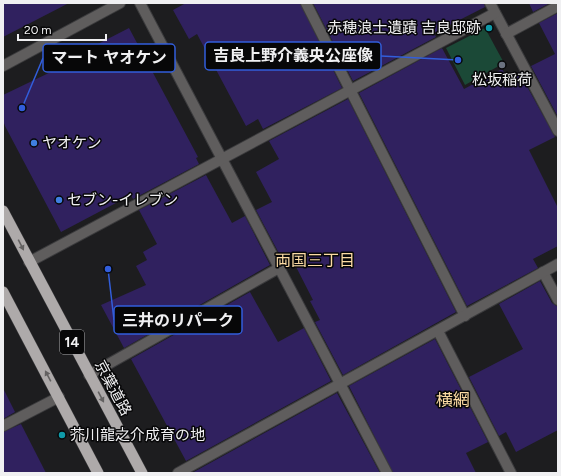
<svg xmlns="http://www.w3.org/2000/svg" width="561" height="476" font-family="Figtree,'Noto Sans JP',sans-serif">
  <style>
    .green { fill: #1b4937 }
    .building { fill: #30215f }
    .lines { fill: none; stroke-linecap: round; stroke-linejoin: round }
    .service-casing { stroke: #3b3b3d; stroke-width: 12 }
    .minor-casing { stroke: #3b3b3d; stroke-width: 12 }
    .tertiary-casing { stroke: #3b3b3d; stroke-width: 12 }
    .trunk-casing { stroke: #3b3b3d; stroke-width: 12 }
    .service { stroke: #5f5d5d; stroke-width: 10 }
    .minor { stroke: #5f5d5d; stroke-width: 10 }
    .tertiary { stroke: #5f5d5d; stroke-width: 10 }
    .trunk { stroke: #aeaaaa; stroke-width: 11 }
    .oneway { fill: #636161 }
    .culture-dot { fill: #0f9aa8; stroke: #070708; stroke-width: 1.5 }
    .worship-dot { fill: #6b7280; stroke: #070708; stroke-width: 1.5 }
    .shop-dot { fill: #3f7fe0; stroke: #070708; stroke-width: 1.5 }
    .labels { text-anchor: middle; stroke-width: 3; stroke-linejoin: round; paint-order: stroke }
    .shield { fill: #070708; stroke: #aaaaac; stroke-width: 1 }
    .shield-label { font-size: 14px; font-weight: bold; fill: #f0f0f2 }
    .poi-label { font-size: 15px; fill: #f0f0f2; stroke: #070708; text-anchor: start }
    .street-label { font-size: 15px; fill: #f0f0f2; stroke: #070708 }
    .neighbourhood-label { font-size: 16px; fill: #fcdba4; stroke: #070708 }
    .quarter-label { font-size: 17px; fill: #fcdba4; stroke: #070708 }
    .leader { fill: none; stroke: #325edb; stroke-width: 1.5 }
    .callout-dot { fill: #325edb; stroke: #070708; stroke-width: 1.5 }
    .callout { fill: #070708; stroke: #325edb; stroke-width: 1.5 }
    .callout-label { font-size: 16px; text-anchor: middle; font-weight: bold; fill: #f0f0f2 }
  </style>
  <rect width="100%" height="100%" fill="#1d1d1f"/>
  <!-- green -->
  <path class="green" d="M 485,28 L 504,63 L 465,85 L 446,48 Z"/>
  <!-- building -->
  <g class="building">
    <path d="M 3,3 L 69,3 L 3,37 Z"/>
    <path d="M 186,3 L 300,3 L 342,88 L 263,129 L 258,119 L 246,126 L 197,34 L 189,39 L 173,10 Z"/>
    <path d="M 313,3 L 484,3 L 485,7 L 434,33 L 436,37 L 353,81 Z"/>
    <path d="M 529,3 L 550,3 L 533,12 Z"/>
    <path d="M 558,13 L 558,117 L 531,66 L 555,54 L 539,23 Z"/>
    <path d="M 129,28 L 198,157 L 196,158 L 199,164 L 133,199 L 131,195 L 61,232 L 5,126 L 3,120 L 3,95 L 55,70 L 53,67 Z"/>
    <path d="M 442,48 L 464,89 L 502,69 L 507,78 L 519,72 L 555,137 L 529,150 L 558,208 L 558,246 L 533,259 L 538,268 L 467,306 L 359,93 Z"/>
    <path d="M 348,99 L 456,312 L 343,375 L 315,322 L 320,320 L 310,301 L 313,300 L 290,255 L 282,259 L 256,210 L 272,202 L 256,172 L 279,159 L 269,141 Z"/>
    <path d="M 206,175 L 232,223 L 245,216 L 270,265 L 124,348 L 101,305 L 146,285 L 136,266 L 147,260 L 143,252 L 157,244 L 139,210 Z"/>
    <path d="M 540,281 L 552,303 L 558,307 L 558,430 L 516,452 L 506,432 L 499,436 L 469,377 L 523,349 L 499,304 Z"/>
    <path d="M 250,292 L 278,342 L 304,328 L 331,381 L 186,461 L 131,359 Z"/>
    <path d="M 435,339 L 488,442 L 466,453 L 476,473 L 393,473 L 349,386 Z"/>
    <path d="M 3,388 L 15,412 L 3,419 Z"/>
    <path d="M 337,393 L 380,473 L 192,473 Z"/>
    <path d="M 21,424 L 46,473 L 3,473 L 3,432 Z"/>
  </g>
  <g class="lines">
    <!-- service casing -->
    <g class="service-casing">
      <g id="service">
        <path d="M 306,3 L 465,316"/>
        <path d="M 543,272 L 558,300"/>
        <path d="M 438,331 L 511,473"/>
        <path d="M 89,375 L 279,268"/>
      </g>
    </g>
    <!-- minor casing -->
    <g class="minor-casing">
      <g id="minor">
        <path d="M 140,3 L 387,473"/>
        <path d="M 490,3 L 558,131"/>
        <path d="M 506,34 L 558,6"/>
        <path d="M 29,262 L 495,13"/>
        <path d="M 3,426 L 59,397"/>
        <path d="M 178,473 L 558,264"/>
      </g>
    </g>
    <!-- tertiary casing -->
    <g class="tertiary-casing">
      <path id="tertiary" d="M 3,66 L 120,3"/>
    </g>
    <!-- trunk casing -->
    <g class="trunk-casing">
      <g id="trunk">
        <path d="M 3,211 L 142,473"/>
        <path d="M 3,292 L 98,473"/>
      </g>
    </g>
    <!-- service -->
    <use href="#service" class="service"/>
    <!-- minor -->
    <use href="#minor" class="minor"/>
    <!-- tertiary -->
    <use href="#tertiary" class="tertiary"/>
    <!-- trunk -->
    <use href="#trunk" class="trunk"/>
  </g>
  <!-- one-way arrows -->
  <defs><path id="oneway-solid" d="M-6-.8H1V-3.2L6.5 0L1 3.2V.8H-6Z"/></defs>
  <g class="oneway">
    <use href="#oneway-solid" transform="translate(21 245) rotate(63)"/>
    <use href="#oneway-solid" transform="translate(48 376) rotate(-118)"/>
    <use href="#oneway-solid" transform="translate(101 397) rotate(62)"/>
  </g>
  <!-- markers -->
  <g class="culture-dot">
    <circle cx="489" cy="28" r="4"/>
    <circle cx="62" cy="435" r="4"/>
  </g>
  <circle class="worship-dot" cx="502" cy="65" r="4"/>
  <g class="shop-dot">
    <circle cx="34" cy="143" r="4"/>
    <circle cx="59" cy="200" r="4"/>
  </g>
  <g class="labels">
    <!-- shield labels -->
    <rect class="shield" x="60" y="330" width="24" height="24" rx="3"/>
    <g class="shield-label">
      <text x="72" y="347">14</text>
    </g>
    <!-- poi labels -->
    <g class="poi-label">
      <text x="481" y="33" text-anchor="end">赤穂浪士遺蹟 吉良邸跡</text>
      <text x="502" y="85" text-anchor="middle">松坂稲荷</text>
      <text x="42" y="148">ヤオケン</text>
      <text x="67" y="205">セブン-イレブン</text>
      <text x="70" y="440">芥川龍之介成育の地</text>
    </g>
    <!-- street labels -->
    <g class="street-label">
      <text transform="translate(113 388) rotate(62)" y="5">京葉道路</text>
    </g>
    <!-- neighbourhood labels -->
    <g class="neighbourhood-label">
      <text x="315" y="266">両国三丁目</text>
    </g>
    <!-- quarter labels -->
    <g class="quarter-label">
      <text x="453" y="406">横網</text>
    </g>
  </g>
  <!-- callouts -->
  <path class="leader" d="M458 60L381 56M22 108L43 58M108 269L114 320"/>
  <g class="callout-dot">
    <circle cx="458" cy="60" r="4"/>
    <circle cx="22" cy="108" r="4"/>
    <circle cx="108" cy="269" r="4"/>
  </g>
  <g class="callout">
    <rect x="205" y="42" width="176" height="28" rx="4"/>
    <rect x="43" y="44" width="132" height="28" rx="4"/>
    <rect x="114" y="306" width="128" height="28" rx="4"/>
  </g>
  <g class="callout-label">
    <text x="293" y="61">吉良上野介義央公座像</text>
    <text x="109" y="63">マート ヤオケン</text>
    <text x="178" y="326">三井のリパーク</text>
  </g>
  <!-- border -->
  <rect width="561" height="476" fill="none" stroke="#f0f0f2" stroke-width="8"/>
  <!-- scale -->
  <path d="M18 34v6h88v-6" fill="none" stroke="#f0f0f2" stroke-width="2"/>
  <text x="24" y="34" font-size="12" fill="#f0f0f2" stroke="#070708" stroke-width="3" paint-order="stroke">20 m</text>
</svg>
